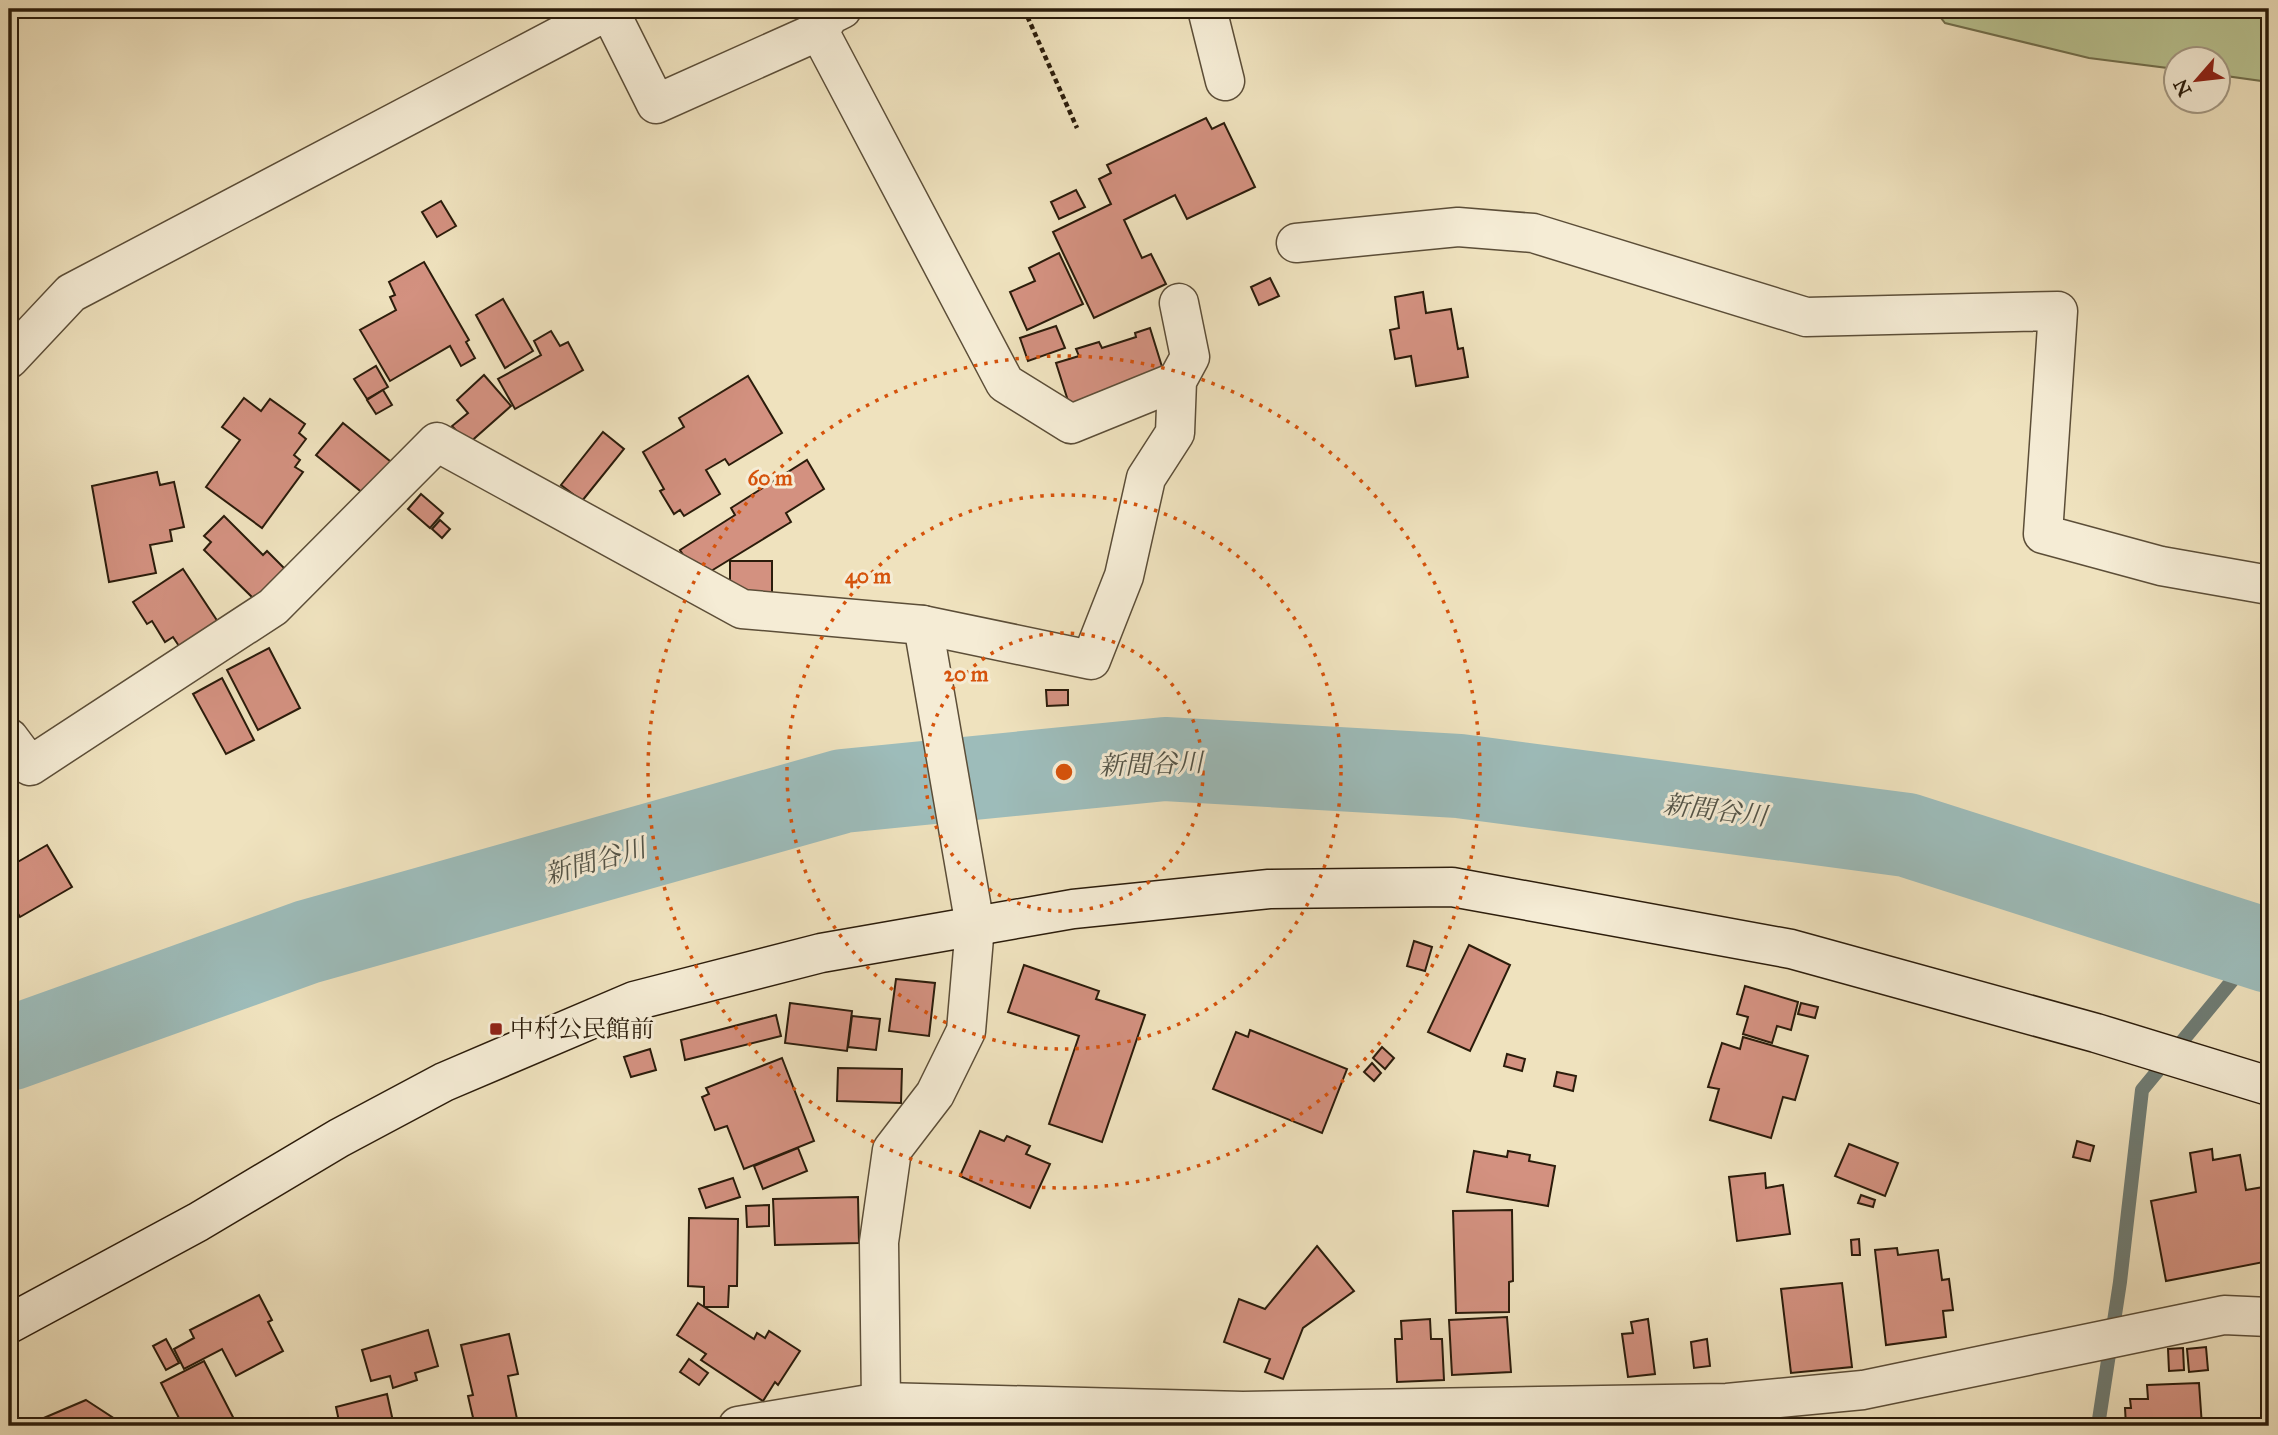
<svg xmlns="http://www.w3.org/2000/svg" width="2278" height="1435" font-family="'IM FELL Great Primer','Noto Serif JP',serif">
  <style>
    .green { fill: #b9c391; stroke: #72704e; stroke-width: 2 }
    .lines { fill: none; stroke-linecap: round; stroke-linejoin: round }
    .stream { stroke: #6f7c74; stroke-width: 14 }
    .river { stroke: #9dbcba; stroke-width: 84 }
    .building { fill: #d39180; stroke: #2b1c0b; stroke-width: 2 }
    .street-casing { stroke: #5c4e38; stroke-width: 41 }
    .secondary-casing { stroke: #2b1c0b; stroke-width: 41 }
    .path { stroke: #2b1c0b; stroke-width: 4.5; stroke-dasharray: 5 3.5; stroke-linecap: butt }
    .street { stroke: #f5ecd5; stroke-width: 38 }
    .secondary { stroke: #f5ecd5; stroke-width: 38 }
    .ring { fill: none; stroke: #d5530c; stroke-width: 3.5; stroke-dasharray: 3.5 7 }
    .poi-dot { fill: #8f2418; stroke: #f5ecd5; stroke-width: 2.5 }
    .labels { text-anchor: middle; stroke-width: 6; stroke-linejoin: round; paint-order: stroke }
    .poi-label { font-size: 24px; fill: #2b1c0b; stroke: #f5ecd5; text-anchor: start }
    .water-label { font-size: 26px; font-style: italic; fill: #535448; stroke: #f5ecd5 }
    .centre { fill: #d5530c; stroke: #f5ecd5; stroke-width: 3.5 }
    .ring-label { font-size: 21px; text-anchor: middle; font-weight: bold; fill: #d5530c; stroke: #f5ecd5; stroke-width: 6; stroke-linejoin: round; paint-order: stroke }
  </style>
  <rect width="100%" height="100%" fill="#efe2be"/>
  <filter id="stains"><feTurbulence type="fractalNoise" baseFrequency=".00286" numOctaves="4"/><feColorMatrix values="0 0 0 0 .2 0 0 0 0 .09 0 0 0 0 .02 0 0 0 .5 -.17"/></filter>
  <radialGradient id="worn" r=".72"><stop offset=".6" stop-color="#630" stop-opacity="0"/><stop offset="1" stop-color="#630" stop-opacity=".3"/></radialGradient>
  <!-- green -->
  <path class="green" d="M 1934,9 L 2269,9 L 2269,82 L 2219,75 L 2218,60 L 2176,60 L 2176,69 L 2089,58 L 1945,23 Z"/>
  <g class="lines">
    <!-- stream -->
    <path class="stream" d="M 2098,1426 L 2120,1282 L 2142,1090 L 2259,948"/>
    <!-- river -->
    <path class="river" d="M 9,1049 L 307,942 L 843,791 L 1165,759 L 1459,776 L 1907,835 L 2269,951"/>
  </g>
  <!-- building -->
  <g class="building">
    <path d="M 1206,118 L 1212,129 L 1224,123 L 1255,187 L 1187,219 L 1175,195 L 1124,220 L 1142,258 L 1151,254 L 1166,284 L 1094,318 L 1053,232 L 1111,204 L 1099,179 L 1111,173 L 1107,165 Z"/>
    <path d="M 1076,190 L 1085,207 L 1059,219 L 1051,202 Z"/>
    <path d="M 441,201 L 456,226 L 437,237 L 422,212 Z"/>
    <path d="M 1059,253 L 1083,304 L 1027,330 L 1010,292 L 1035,281 L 1029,268 Z"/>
    <path d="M 424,262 L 469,340 L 466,342 L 475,358 L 461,366 L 450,346 L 390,381 L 360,330 L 396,310 L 390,297 L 395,295 L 389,282 Z"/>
    <path d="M 1270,278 L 1279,296 L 1259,305 L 1251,287 Z"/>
    <path d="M 1423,292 L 1426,313 L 1451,309 L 1458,349 L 1463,348 L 1468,377 L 1416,386 L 1411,356 L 1395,359 L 1390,330 L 1399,328 L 1395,297 Z"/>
    <path d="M 503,299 L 533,351 L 505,368 L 476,315 Z"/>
    <path d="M 1056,326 L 1065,348 L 1028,361 L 1020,338 Z"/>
    <path d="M 1150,328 L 1163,370 L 1070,407 L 1056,363 L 1079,356 L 1076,349 L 1099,342 L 1102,348 L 1136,337 L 1135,333 Z"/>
    <path d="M 551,331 L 560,346 L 568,342 L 583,370 L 515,409 L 498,379 L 541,355 L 534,341 Z"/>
    <path d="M 376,366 L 388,387 L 367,399 L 354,379 Z"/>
    <path d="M 484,375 L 511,406 L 468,444 L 452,426 L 468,413 L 457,400 Z"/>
    <path d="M 748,376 L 782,433 L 729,465 L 725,459 L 706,470 L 720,494 L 684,516 L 680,510 L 674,514 L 660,491 L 664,489 L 643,452 L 684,427 L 679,418 Z"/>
    <path d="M 383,390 L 392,405 L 376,414 L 367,400 Z"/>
    <path d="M 244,398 L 261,411 L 270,399 L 305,424 L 299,433 L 306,439 L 294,455 L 300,460 L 295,467 L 303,472 L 262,528 L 206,487 L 240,440 L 222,427 Z"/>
    <path d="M 343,423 L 396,466 L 369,498 L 316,455 Z"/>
    <path d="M 603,432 L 624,449 L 582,501 L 561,485 Z"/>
    <path d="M 807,460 L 824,489 L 786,513 L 791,522 L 698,579 L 680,550 L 735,515 L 731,508 Z"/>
    <path d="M 157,472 L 160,485 L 174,482 L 184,527 L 170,530 L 172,541 L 150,545 L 156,573 L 109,582 L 92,486 Z"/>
    <path d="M 421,494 L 443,513 L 430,528 L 408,509 Z"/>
    <path d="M 224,516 L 263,555 L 267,551 L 286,570 L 256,601 L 204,550 L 211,542 L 204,536 Z"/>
    <path d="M 440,520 L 450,529 L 442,538 L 432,529 Z"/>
    <rect x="730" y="561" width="42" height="40"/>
    <path d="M 183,569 L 218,622 L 187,658 L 173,637 L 165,642 L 152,621 L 147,624 L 133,602 Z"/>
    <path d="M 269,648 L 300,708 L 258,730 L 227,670 Z"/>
    <path d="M 222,678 L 254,740 L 226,754 L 193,694 Z"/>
    <path d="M 1046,690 L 1068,690 L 1068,705 L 1047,706 Z"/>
    <path d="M 47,845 L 72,887 L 20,917 L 9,898 L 9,867 Z"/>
    <path d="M 1414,941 L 1432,947 L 1425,971 L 1407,966 Z"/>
    <path d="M 1469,945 L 1510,965 L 1470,1051 L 1428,1032 Z"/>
    <path d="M 1024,965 L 1099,991 L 1096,999 L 1145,1015 L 1102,1142 L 1049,1124 L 1079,1036 L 1008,1012 Z"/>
    <path d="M 896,979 L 935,983 L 929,1036 L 889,1031 Z"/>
    <path d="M 1745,986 L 1798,1002 L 1791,1030 L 1777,1026 L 1772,1043 L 1743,1034 L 1748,1017 L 1737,1014 Z"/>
    <path d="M 790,1003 L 852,1011 L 847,1051 L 785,1043 Z"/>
    <path d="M 1801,1003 L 1818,1007 L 1815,1018 L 1798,1014 Z"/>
    <path d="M 776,1015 L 781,1036 L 685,1060 L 681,1040 Z"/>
    <path d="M 852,1016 L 880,1019 L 876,1050 L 848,1047 Z"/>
    <path d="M 1250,1030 L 1347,1069 L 1322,1133 L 1213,1089 L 1236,1032 L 1248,1037 Z"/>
    <path d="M 1743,1037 L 1808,1056 L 1795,1100 L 1783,1097 L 1771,1138 L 1710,1120 L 1719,1089 L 1708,1087 L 1722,1043 L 1740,1049 Z"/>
    <path d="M 1382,1047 L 1394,1058 L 1385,1069 L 1373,1058 Z"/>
    <path d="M 650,1049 L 656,1070 L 631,1077 L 624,1057 Z"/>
    <path d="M 1507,1054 L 1525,1059 L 1522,1071 L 1504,1066 Z"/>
    <path d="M 782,1058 L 814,1141 L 744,1169 L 727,1126 L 715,1130 L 702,1097 L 709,1094 L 706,1088 Z"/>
    <path d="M 1372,1063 L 1381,1073 L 1374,1081 L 1364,1072 Z"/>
    <path d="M 838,1068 L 902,1069 L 901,1103 L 837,1101 Z"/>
    <path d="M 1557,1072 L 1576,1076 L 1573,1091 L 1554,1086 Z"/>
    <path d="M 980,1131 L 1004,1141 L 1007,1136 L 1030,1146 L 1026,1154 L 1050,1164 L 1030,1208 L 960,1176 Z"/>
    <path d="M 2077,1141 L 2094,1146 L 2090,1161 L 2073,1157 Z"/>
    <path d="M 1849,1144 L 1898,1163 L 1885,1196 L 1835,1176 Z"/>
    <path d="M 798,1148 L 807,1171 L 763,1189 L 754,1166 Z"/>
    <path d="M 2212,1149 L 2213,1160 L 2240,1155 L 2246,1190 L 2269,1186 L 2269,1261 L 2166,1281 L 2151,1201 L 2196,1192 L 2190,1153 Z"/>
    <path d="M 1474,1151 L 1507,1157 L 1508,1151 L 1530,1155 L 1529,1161 L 1555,1166 L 1548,1206 L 1467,1192 Z"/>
    <path d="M 1765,1173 L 1766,1188 L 1783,1185 L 1790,1234 L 1737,1241 L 1729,1177 Z"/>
    <path d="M 733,1178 L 740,1197 L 706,1208 L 699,1189 Z"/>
    <path d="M 1861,1195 L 1875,1200 L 1873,1207 L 1858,1203 Z"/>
    <path d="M 858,1197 L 859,1243 L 775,1245 L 773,1199 Z"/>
    <path d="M 769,1205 L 769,1226 L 747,1227 L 746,1206 Z"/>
    <path d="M 1512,1210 L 1513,1281 L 1509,1282 L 1509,1312 L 1456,1313 L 1453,1211 Z"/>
    <path d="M 689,1218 L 738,1219 L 737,1286 L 729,1286 L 728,1307 L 704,1307 L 704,1287 L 688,1286 Z"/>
    <path d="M 1859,1239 L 1860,1255 L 1852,1255 L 1851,1240 Z"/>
    <path d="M 1317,1246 L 1354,1291 L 1303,1328 L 1283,1379 L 1265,1372 L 1270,1359 L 1224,1342 L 1239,1299 L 1265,1309 Z"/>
    <path d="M 1897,1248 L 1898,1255 L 1938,1250 L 1942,1280 L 1949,1279 L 1953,1310 L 1943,1311 L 1946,1337 L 1886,1345 L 1875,1250 Z"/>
    <path d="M 1842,1283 L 1852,1367 L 1791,1373 L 1781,1289 Z"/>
    <path d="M 259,1295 L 272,1320 L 268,1322 L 283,1351 L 236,1376 L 222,1349 L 184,1369 L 174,1349 L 194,1338 L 190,1330 Z"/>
    <path d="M 698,1303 L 754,1339 L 757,1333 L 765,1338 L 769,1331 L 800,1351 L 778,1385 L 775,1382 L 763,1401 L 701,1360 L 706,1354 L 677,1335 Z"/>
    <path d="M 1507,1317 L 1511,1372 L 1452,1375 L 1449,1320 Z"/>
    <path d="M 1430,1319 L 1431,1339 L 1442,1339 L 1444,1380 L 1397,1382 L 1395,1339 L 1402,1339 L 1401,1321 Z"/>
    <path d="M 1648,1319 L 1655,1374 L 1628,1377 L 1622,1334 L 1633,1333 L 1631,1322 Z"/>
    <path d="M 428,1330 L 438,1366 L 415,1373 L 417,1380 L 393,1388 L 390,1376 L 371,1381 L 362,1350 Z"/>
    <path d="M 509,1334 L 518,1374 L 508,1376 L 517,1419 L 475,1426 L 468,1396 L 473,1395 L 461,1345 Z"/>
    <path d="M 166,1339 L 179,1363 L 166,1370 L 153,1346 Z"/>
    <path d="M 1707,1339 L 1710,1366 L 1694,1368 L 1691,1342 Z"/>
    <path d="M 2206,1347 L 2208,1370 L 2189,1372 L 2187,1349 Z"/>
    <path d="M 2183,1348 L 2184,1370 L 2169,1371 L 2168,1349 Z"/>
    <path d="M 689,1359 L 708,1373 L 699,1385 L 680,1372 Z"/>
    <path d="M 204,1361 L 235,1421 L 229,1426 L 183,1426 L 161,1383 Z"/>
    <path d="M 2199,1383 L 2202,1426 L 2126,1426 L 2125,1408 L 2131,1408 L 2130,1399 L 2148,1399 L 2147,1385 Z"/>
    <path d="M 387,1394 L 394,1426 L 340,1426 L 336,1407 Z"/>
    <path d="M 86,1400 L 115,1419 L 119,1426 L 25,1426 Z"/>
  </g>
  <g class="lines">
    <!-- street casing -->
    <g class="street-casing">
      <g id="street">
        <path d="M 842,9 L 830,15 L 819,31 L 1005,383 L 1071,424 L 1177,381"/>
        <path d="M 1207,9 L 1225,81"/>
        <path d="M 1296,243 L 1458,227 L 1533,233 L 1806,317 L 2058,311 L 2043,534 L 2161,566 L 2269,585"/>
        <path d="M 9,359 L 71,293 L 609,10 L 656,104 L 819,31"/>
        <path d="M 9,738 L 30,766 L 273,607 L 437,442 L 742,609 L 923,625 L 1091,660 L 1124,576 L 1146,478 L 1175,433 L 1177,381 L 1190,357 L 1179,303"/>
        <path d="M 881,1402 L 879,1242 L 892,1150 L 935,1094 L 966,1031 L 975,926 L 923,625"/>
        <path d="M 738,1426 L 881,1402 L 1243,1411 L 1727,1403 L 1863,1390 L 2224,1315 L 2269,1317"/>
      </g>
    </g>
    <!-- secondary casing -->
    <g class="secondary-casing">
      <path id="secondary" d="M 9,1324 L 198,1222 L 339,1138 L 444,1082 L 634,1001 L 821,953 L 1073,909 L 1269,889 L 1452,887 L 1791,949 L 2096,1033 L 2269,1086"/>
    </g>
    <!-- path -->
    <path class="path" d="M 1024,9 L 1077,128"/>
    <!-- street -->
    <use href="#street" class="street"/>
    <!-- secondary -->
    <use href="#secondary" class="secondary"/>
  </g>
  <!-- distance rings -->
  <g class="ring">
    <circle cx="1064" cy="772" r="139"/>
    <circle cx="1064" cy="772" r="277"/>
    <circle cx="1064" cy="772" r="416"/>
  </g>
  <!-- markers -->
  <rect class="poi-dot" x="489" y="1022" width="14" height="14" rx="3.5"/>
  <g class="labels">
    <!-- poi labels -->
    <g class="poi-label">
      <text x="510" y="1037">中村公民館前</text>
    </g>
    <!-- water labels -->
    <g class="water-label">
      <text transform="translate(1151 764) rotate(-2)" y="9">新間谷川</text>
      <text transform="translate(1715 810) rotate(7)" y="9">新間谷川</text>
      <text transform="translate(595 861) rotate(-16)" y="9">新間谷川</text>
    </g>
  </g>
  <circle cx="1064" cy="772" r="10" class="centre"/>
  <g class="ring-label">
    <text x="770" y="485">60 m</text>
    <text x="868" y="583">40 m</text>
    <text x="966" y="681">20 m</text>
  </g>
  <!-- margin -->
  <rect width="2278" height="1435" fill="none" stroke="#efe2be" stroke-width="35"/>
  <rect x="10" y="10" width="2257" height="1414" fill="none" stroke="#2b1c0b" stroke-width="3.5"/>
  <rect x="18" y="18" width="2243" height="1400" fill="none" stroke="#2b1c0b" stroke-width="2"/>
  <!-- north arrow -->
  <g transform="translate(2197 80) rotate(242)"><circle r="33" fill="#f5ecd5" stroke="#a49984" stroke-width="2"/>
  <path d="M0-5L12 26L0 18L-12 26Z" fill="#8f2418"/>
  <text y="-10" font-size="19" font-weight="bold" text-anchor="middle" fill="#2b1c0b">N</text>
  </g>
  <rect width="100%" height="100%" filter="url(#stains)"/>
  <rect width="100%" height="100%" fill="url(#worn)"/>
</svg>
